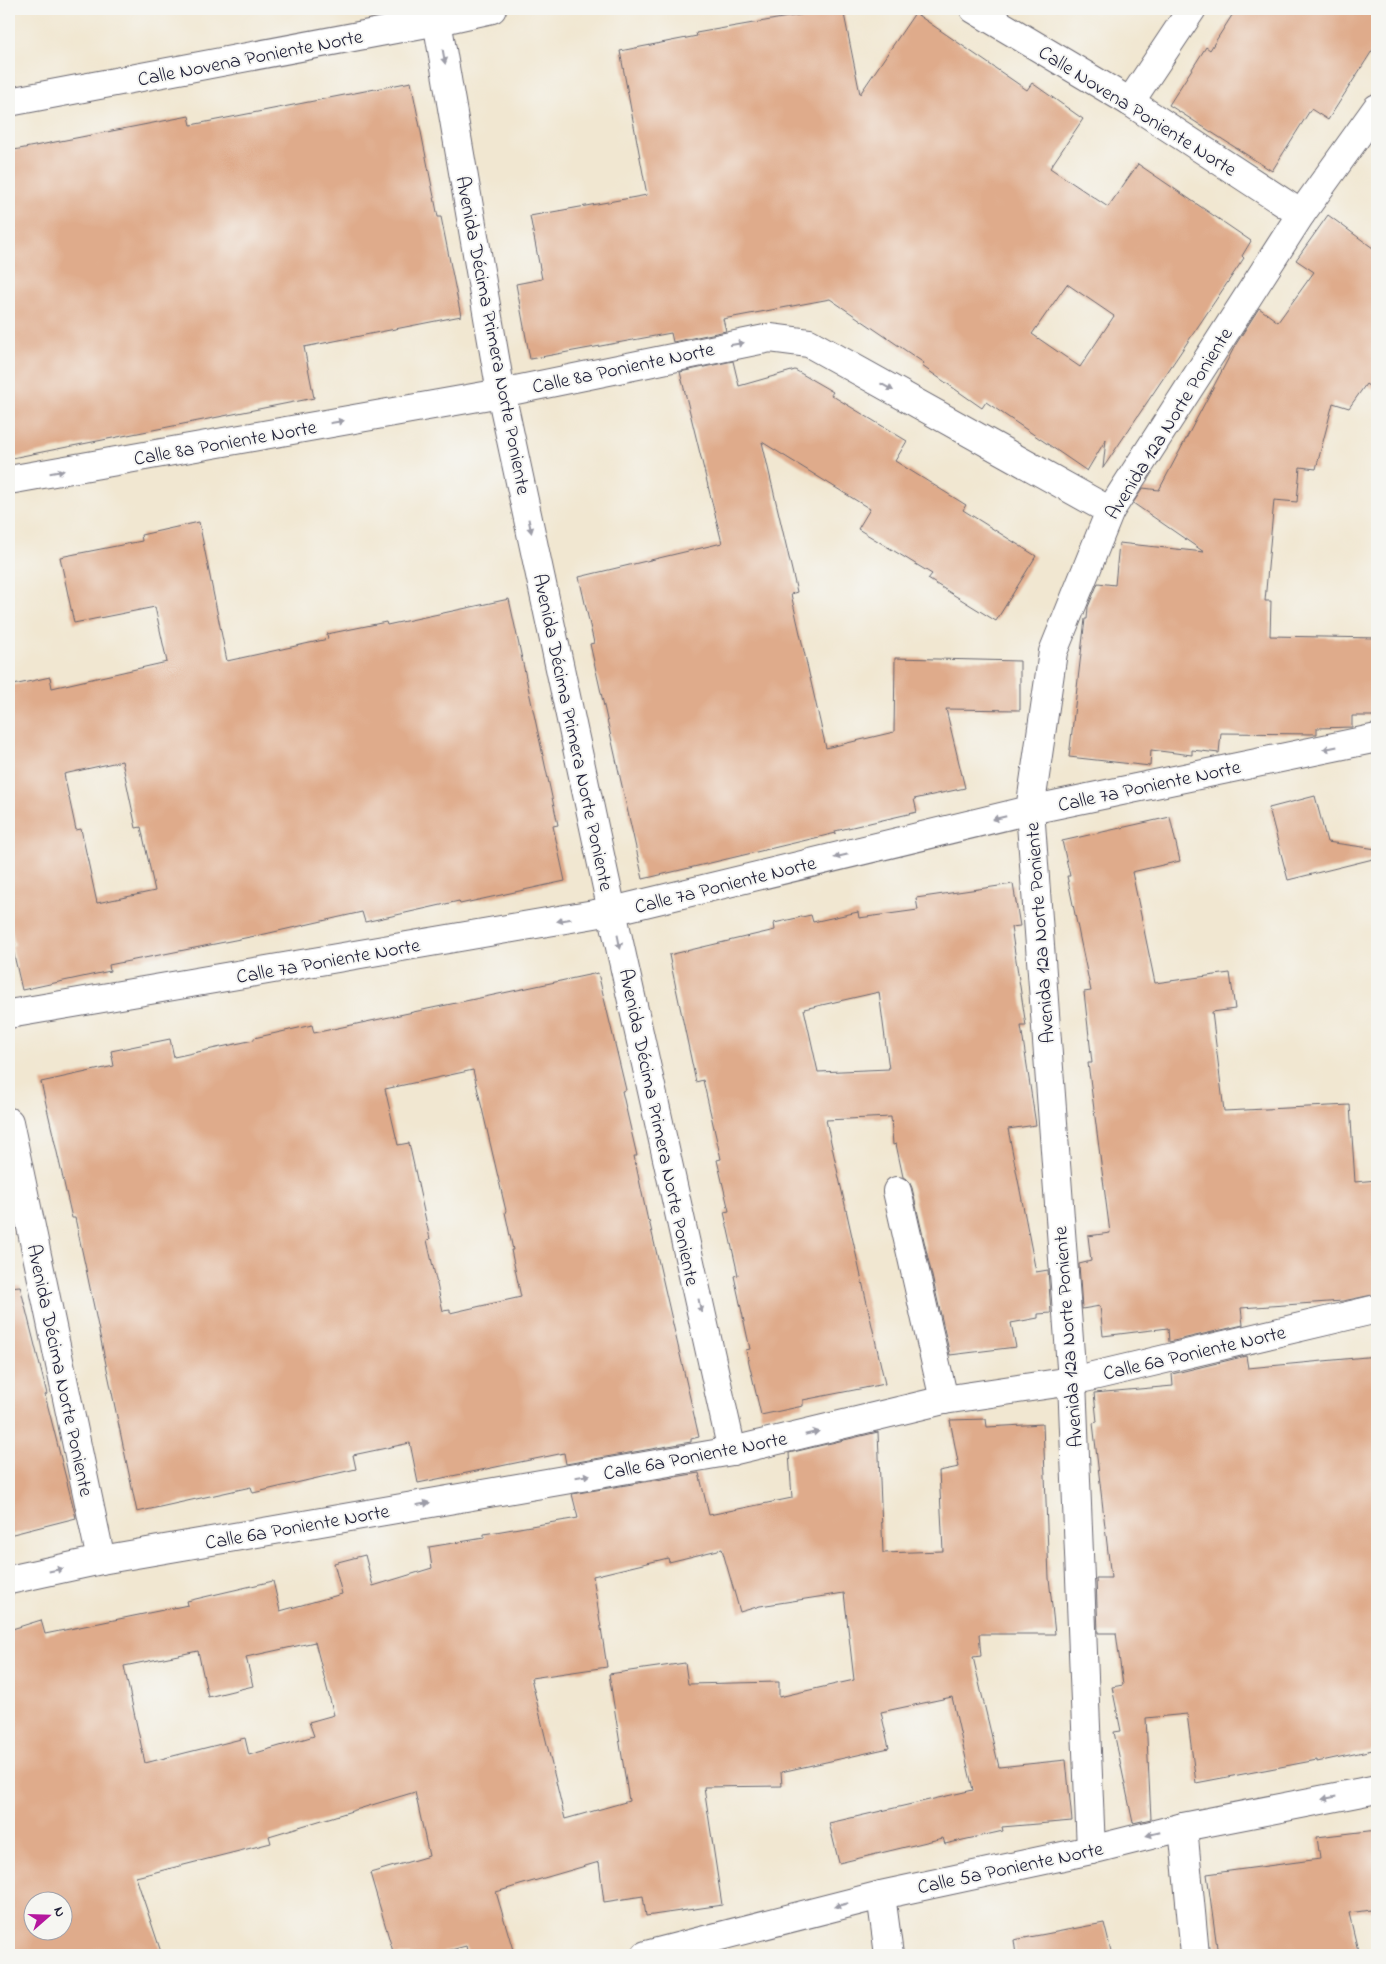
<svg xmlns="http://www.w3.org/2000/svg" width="1386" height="1964" font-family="'Indie Flower',sans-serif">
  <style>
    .building { fill: #dfab8b; fill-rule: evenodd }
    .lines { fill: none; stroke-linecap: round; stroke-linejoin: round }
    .minor-casing { stroke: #6a6770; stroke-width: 30 }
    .tertiary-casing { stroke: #6a6770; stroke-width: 30 }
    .minor { stroke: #fff; stroke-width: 28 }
    .tertiary { stroke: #fff; stroke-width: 28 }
    .oneway { fill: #9c9ca7 }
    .labels { text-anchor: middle; stroke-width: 4; stroke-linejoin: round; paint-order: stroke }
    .street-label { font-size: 20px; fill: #22223b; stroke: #f6f6f2 }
  </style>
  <rect width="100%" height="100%" fill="#f6f6f2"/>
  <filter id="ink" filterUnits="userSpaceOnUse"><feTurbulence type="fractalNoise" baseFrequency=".02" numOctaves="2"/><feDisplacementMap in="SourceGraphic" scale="10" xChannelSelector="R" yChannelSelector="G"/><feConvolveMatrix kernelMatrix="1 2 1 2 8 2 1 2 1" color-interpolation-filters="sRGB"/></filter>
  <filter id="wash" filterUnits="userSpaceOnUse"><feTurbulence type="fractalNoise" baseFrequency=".0096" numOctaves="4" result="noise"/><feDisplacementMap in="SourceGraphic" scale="20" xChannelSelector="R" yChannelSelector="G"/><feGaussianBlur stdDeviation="1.12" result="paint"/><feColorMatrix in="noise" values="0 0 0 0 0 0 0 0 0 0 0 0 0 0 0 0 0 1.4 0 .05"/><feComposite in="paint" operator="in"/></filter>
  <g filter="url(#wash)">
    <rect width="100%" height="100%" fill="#f1e7d1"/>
    <g id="blocks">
      <!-- building -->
      <g class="building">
        <path d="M 834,9 L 843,9 L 860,94 L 915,13 L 1027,90 L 1032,83 L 1083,119 L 1050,168 L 1108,207 L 1138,164 L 1251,241 L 1242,256 L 1244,258 L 1103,468 L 1106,439 L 1087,471 L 986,402 L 982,408 L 922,366 L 924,363 L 830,299 L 723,319 L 726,331 L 673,342 L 671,333 L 530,359 L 516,284 L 542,279 L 530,216 L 647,195 L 620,51 L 697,36 L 696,33 ZM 1067,284 L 1114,316 L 1080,367 L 1032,334 Z"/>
        <path d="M 1236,9 L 1377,9 L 1377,43 L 1328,120 L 1311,109 L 1272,171 L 1169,105 L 1206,47 L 1210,50 Z"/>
        <path d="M 411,82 L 438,217 L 441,217 L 461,316 L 304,347 L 314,398 L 12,458 L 9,439 L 9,151 L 189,116 L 191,125 Z"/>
        <path d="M 1328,215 L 1377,251 L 1377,392 L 1366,384 L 1349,408 L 1333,403 L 1316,469 L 1300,467 L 1297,502 L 1274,500 L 1265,601 L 1271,601 L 1270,636 L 1377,638 L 1377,716 L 1352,716 L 1352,727 L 1317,728 L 1317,734 L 1221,733 L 1219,753 L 1192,750 L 1192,755 L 1151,750 L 1150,766 L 1069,757 L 1085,619 L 1087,619 L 1088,607 L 1098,583 L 1115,585 L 1119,543 L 1204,552 L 1133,503 L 1143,488 L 1159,490 L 1236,344 L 1259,308 L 1278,322 L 1314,272 L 1296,260 Z"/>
        <path d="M 733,361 L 739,386 L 795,370 L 833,392 L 831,395 L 907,441 L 895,461 L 966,505 L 963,510 L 1036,556 L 996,621 L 928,579 L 932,574 L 858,529 L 870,509 L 762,442 L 797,592 L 791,594 L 826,748 L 894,732 L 895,658 L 1020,661 L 1020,710 L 946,709 L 965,788 L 914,799 L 917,812 L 835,831 L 836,833 L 643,879 L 590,644 L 594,643 L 579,577 L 722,543 L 680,372 Z"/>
        <path d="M 199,522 L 227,661 L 328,639 L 327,634 L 386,622 L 387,625 L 509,599 L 558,825 L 553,826 L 565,881 L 460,904 L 459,901 L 365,922 L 362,912 L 265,934 L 109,965 L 110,971 L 22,990 L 12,946 L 15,945 L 9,918 L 9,686 L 50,677 L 52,688 L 167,662 L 155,607 L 74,623 L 60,557 L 142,541 L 141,535 ZM 122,761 L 136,828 L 141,827 L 155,891 L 97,903 L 81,829 L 76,830 L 64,774 Z"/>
        <path d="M 1315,796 L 1327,842 L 1377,849 L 1377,858 L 1288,880 L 1269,808 Z"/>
        <path d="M 1170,817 L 1180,861 L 1132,872 L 1155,983 L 1230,973 L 1235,1009 L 1212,1012 L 1224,1111 L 1350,1105 L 1355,1182 L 1377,1180 L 1377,1294 L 1343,1301 L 1241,1308 L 1243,1325 L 1169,1342 L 1168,1328 L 1103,1336 L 1100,1306 L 1082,1309 L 1079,1264 L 1091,1261 L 1088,1236 L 1110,1233 L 1088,1063 L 1092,1063 L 1084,992 L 1091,991 L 1067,876 L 1070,876 L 1062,841 Z"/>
        <path d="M 1013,884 L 1020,926 L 1011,927 L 1026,1026 L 1021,1026 L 1036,1125 L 1008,1129 L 1036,1272 L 1048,1270 L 1051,1313 L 1038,1314 L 1038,1318 L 1011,1323 L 1016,1347 L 950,1355 L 912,1188 L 909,1181 L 903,1177 L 896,1144 L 893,1145 L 891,1117 L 826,1120 L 885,1384 L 803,1400 L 803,1406 L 761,1415 L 746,1350 L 750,1349 L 734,1276 L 738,1275 L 724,1212 L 729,1211 L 717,1160 L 721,1159 L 703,1080 L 696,1082 L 669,955 L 775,930 L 774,923 L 811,915 L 813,922 L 858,912 L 859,918 L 918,910 L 916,898 ZM 879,992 L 889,1069 L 818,1072 L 804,1009 Z"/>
        <path d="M 598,973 L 626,1090 L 622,1091 L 637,1156 L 634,1156 L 648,1221 L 649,1220 L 699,1437 L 691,1439 L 691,1442 L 566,1464 L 564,1453 L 418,1483 L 410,1443 L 353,1455 L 356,1469 L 253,1493 L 251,1487 L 137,1512 L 86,1269 L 75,1218 L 72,1218 L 41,1082 L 114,1066 L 111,1051 L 170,1039 L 174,1057 L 254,1040 L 254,1038 L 312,1025 L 314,1033 ZM 473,1070 L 506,1211 L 505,1212 L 513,1250 L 511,1250 L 521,1297 L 450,1313 L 450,1310 L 443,1311 L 427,1240 L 430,1239 L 409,1143 L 398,1145 L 385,1089 Z"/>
        <path d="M 20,1286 L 47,1394 L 45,1395 L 76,1518 L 9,1535 L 9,1287 Z"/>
        <path d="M 1246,1356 L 1248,1368 L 1377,1356 L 1377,1749 L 1317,1762 L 1317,1760 L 1196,1783 L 1187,1714 L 1146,1718 L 1151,1819 L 1133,1823 L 1114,1732 L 1121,1731 L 1112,1687 L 1123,1685 L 1116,1633 L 1098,1633 L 1096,1578 L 1111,1578 L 1093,1423 L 1097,1422 L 1094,1393 L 1173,1386 L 1172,1374 Z"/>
        <path d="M 986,1419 L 987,1427 L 1043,1424 L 1049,1578 L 1055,1634 L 979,1634 L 981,1656 L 973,1657 L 999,1767 L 1066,1760 L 1072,1821 L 1002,1827 L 1003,1831 L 945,1844 L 943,1838 L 839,1863 L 829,1823 L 973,1790 L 952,1697 L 881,1712 L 889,1748 L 781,1772 L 782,1786 L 704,1787 L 722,1905 L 646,1916 L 643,1896 L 604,1902 L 599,1862 L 496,1892 L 513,1950 L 494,1955 L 468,1955 L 466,1946 L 431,1955 L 394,1955 L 370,1873 L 429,1856 L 415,1792 L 269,1836 L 271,1843 L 136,1877 L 162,1955 L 9,1955 L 9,1630 L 41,1620 L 45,1634 L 188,1605 L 187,1601 L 273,1581 L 280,1611 L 342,1594 L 334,1563 L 365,1555 L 373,1586 L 432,1568 L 429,1547 L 484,1538 L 484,1534 L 578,1518 L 572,1494 L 699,1473 L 709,1515 L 792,1498 L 789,1453 L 878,1432 L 883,1553 L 943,1551 L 939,1471 L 959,1467 L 950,1420 ZM 722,1549 L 740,1612 L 760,1606 L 844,1593 L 854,1680 L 779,1697 L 779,1682 L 688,1684 L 685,1663 L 609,1674 L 629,1801 L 565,1819 L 531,1678 L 607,1667 L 593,1576 L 668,1558 L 669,1562 ZM 315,1642 L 334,1715 L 309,1722 L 314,1736 L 249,1755 L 245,1738 L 145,1763 L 124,1666 L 198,1651 L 208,1697 L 253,1686 L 246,1657 ZM 32,1902 L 62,1902 L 62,1932 L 32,1932 Z"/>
        <path d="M 1377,1830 L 1377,1909 L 1349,1913 L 1359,1955 L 1218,1955 L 1207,1874 L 1320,1859 L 1317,1837 Z"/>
        <path d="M 1104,1923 L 1112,1955 L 1016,1955 L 1014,1940 Z"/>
      </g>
    </g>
  </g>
  <g filter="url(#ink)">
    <use href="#blocks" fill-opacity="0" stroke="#6a6770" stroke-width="1"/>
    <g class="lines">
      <!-- minor casing -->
      <g class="minor-casing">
        <g id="minor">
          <path d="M 435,9 L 501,393 L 612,911 L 732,1451"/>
          <path d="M 974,9 L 1130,102 L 1301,214"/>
          <path d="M 9,102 L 438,21 L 492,9"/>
          <path d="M 1130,102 L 1192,9"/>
          <path d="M 9,480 L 501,393 L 770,338 L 809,343 L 1110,511"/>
          <path d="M 9,1014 L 612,911 L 1030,810 L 1377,738"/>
          <path d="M 9,1122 L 101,1560"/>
          <path d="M 897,1191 L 944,1400"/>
          <path d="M 9,1580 L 101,1560 L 732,1451 L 944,1400 L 1072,1381 L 1377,1309"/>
          <path d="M 1183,1827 L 1195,1955"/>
          <path d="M 881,1895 L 889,1955"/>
          <path d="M 646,1955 L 881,1895 L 1091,1850 L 1183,1827 L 1377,1789"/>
        </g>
      </g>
      <!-- tertiary casing -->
      <g class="tertiary-casing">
        <path id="tertiary" d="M 1091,1850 L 1072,1381 L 1030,810 L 1053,652 L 1110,511 L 1301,214 L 1377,108"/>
      </g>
      <!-- minor -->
      <use href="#minor" class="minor"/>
      <!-- tertiary -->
      <use href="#tertiary" class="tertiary"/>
    </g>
    <!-- one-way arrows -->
    <defs><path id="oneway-solid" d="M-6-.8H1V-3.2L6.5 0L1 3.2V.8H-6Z" transform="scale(1.25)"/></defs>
    <g class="oneway">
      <use href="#oneway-solid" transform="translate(444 57) rotate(80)"/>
      <use href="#oneway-solid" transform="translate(737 344) rotate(-10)"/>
      <use href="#oneway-solid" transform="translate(887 387) rotate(29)"/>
      <use href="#oneway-solid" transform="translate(337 422) rotate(-10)"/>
      <use href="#oneway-solid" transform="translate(57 472) rotate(-10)"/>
      <use href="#oneway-solid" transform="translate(530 526) rotate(78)"/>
      <use href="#oneway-solid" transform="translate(1330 748) rotate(168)"/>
      <use href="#oneway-solid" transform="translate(999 818) rotate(166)"/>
      <use href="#oneway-solid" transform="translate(841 856) rotate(166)"/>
      <use href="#oneway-solid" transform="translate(564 920) rotate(170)"/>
      <use href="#oneway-solid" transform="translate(619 942) rotate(78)"/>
      <use href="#oneway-solid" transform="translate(700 1306) rotate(78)"/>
      <use href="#oneway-solid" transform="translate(812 1433) rotate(-13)"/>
      <use href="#oneway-solid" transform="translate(583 1476) rotate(-10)"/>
      <use href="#oneway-solid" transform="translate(423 1504) rotate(-10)"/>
      <use href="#oneway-solid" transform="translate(56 1570) rotate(-12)"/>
      <use href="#oneway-solid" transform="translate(1329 1798) rotate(169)"/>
      <use href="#oneway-solid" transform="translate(1153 1834) rotate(166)"/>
      <use href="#oneway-solid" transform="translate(841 1905) rotate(166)"/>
    </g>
  </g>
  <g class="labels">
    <!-- street labels -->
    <g class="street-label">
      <text transform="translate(250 57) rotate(-11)" y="7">Calle Novena Poniente Norte</text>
      <text transform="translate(1138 110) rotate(32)" y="7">Calle Novena Poniente Norte</text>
      <text transform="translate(494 335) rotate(79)" y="7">Avenida Décima Primera Norte Poniente</text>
      <text transform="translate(623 367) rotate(-12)" y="7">Calle 8a Poniente Norte</text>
      <text transform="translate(1168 423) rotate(-58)" y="7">Avenida 12a Norte Poniente</text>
      <text transform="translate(225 442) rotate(-10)" y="7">Calle 8a Poniente Norte</text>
      <text transform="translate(574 732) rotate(78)" y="7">Avenida Décima Primera Norte Poniente</text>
      <text transform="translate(1149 785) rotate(-12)" y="7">Calle 7a Poniente Norte</text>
      <text transform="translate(725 884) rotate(-14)" y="7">Calle 7a Poniente Norte</text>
      <text transform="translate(1039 933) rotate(-94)" y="7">Avenida 12a Norte Poniente</text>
      <text transform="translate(328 960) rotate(-10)" y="7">Calle 7a Poniente Norte</text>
      <text transform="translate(660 1127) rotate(78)" y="7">Avenida Décima Primera Norte Poniente</text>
      <text transform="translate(1067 1337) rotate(-94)" y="7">Avenida 12a Norte Poniente</text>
      <text transform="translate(1194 1352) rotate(-13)" y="7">Calle 6a Poniente Norte</text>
      <text transform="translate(61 1370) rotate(78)" y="7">Avenida Décima Norte Poniente</text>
      <text transform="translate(695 1455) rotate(-11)" y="7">Calle 6a Poniente Norte</text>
      <text transform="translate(297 1526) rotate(-10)" y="7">Calle 6a Poniente Norte</text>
      <text transform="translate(1010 1867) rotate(-12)" y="7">Calle 5a Poniente Norte</text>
    </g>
  </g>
  <!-- margin -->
  <rect width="1386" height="1964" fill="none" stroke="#f6f6f2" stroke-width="30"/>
  <!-- north arrow -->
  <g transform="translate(48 1916) rotate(70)"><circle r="24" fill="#f6f6f2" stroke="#a1a1a9"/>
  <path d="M0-4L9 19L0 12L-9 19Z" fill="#b5179e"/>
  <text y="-8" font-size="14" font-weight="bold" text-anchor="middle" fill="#22223b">N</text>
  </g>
</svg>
